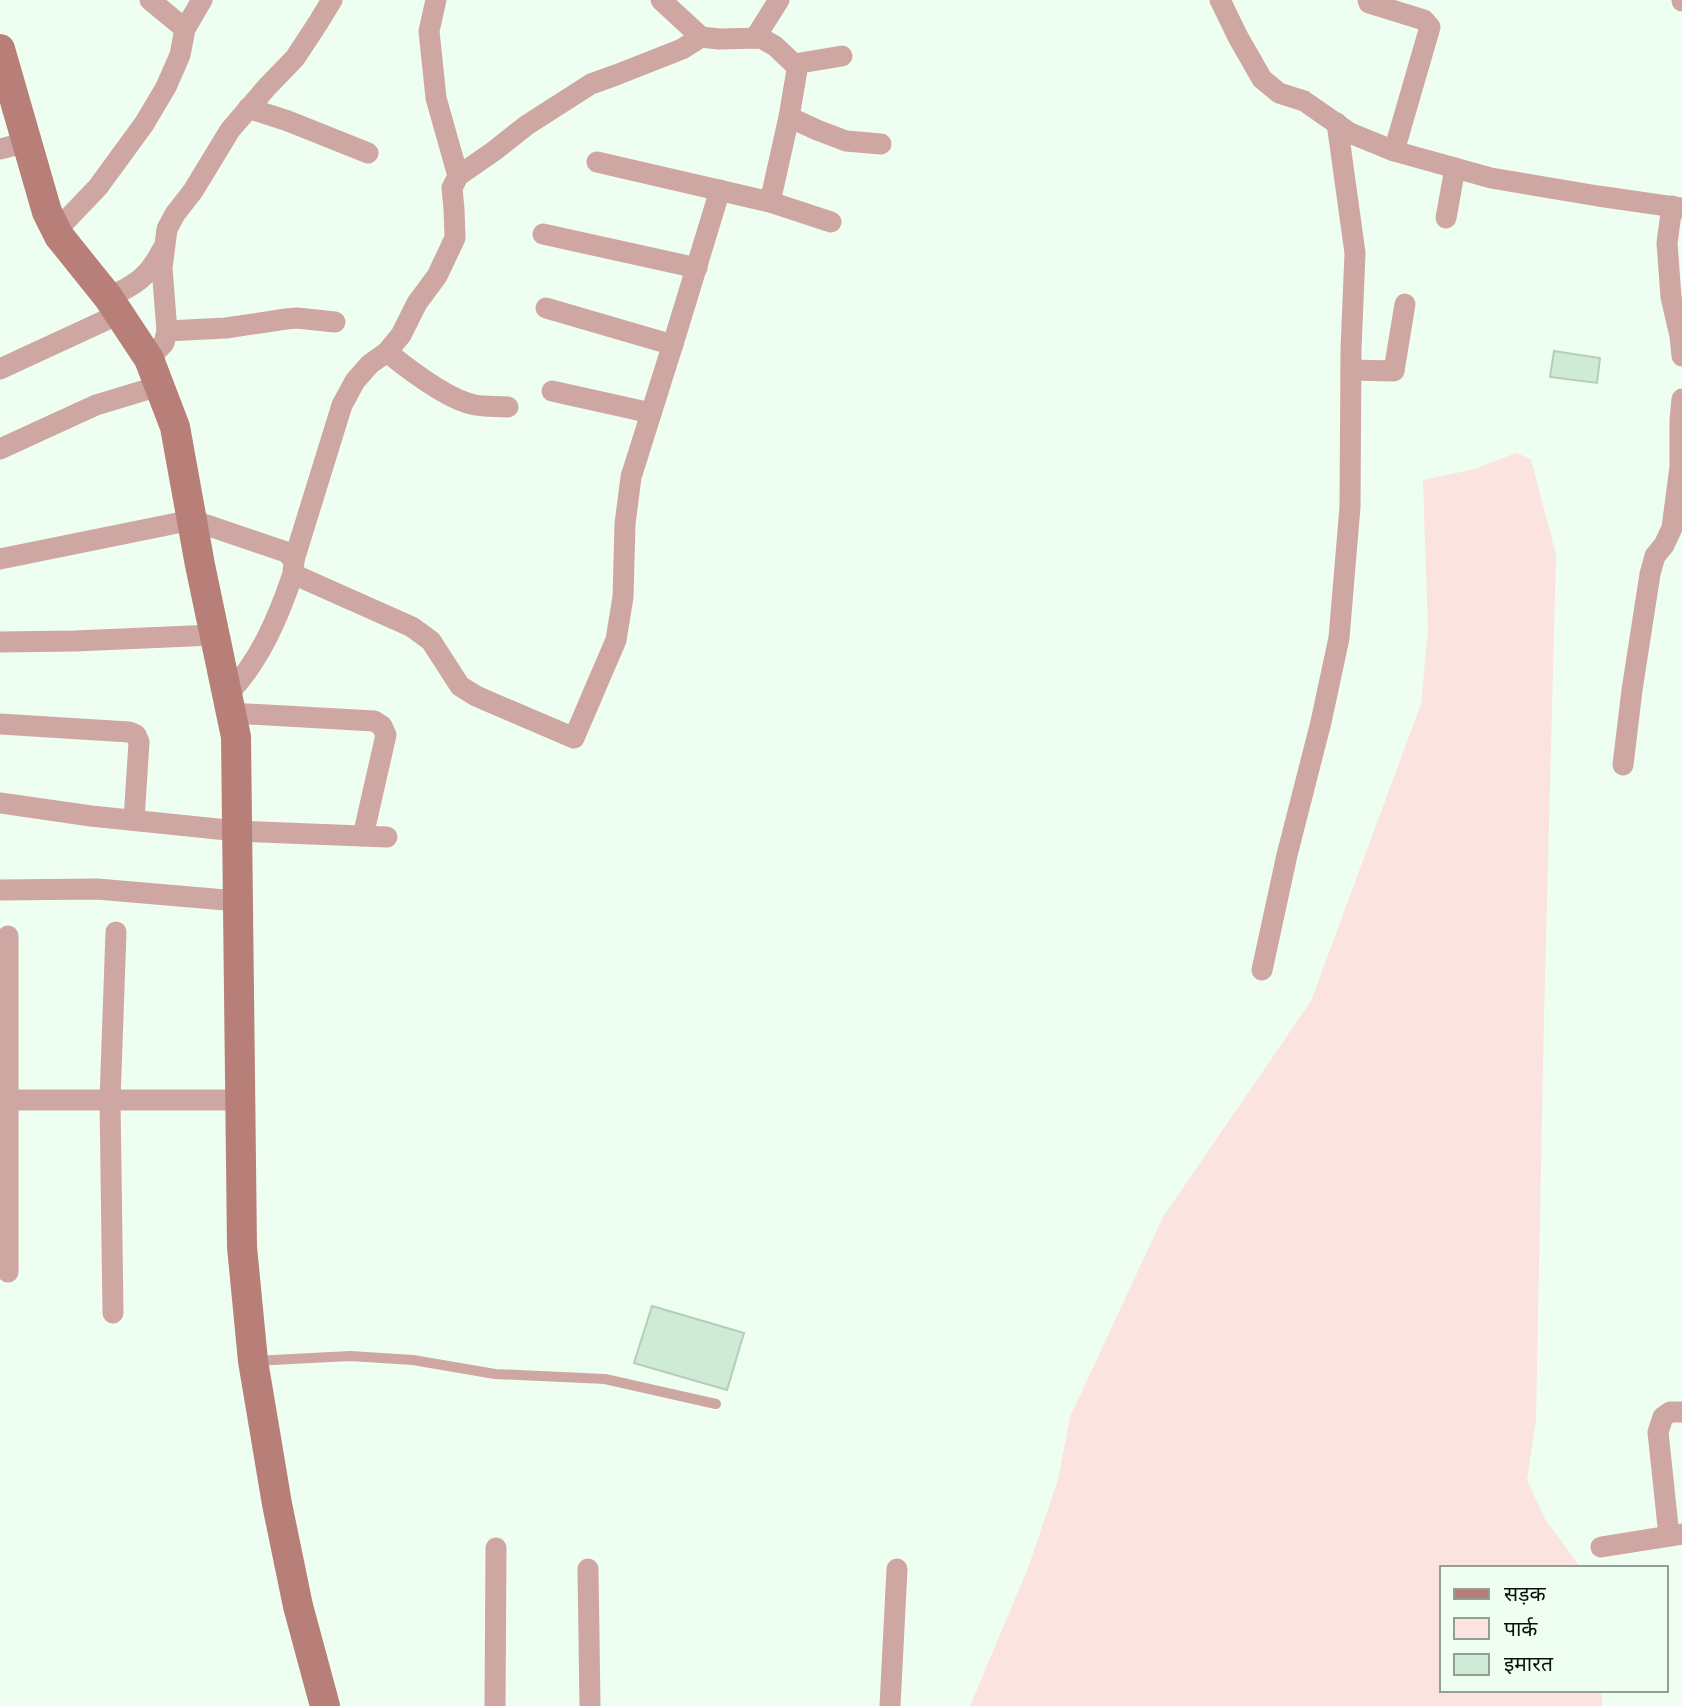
<svg xmlns="http://www.w3.org/2000/svg" width="1682" height="1706" font-family="'PT Sans','Noto Sans Devanagari',sans-serif">
  <style>
    .green { fill: #fbe3e0 }
    .building { fill: #cfead5; stroke: #b4ceba; stroke-width: 2 }
    .lines { fill: none; stroke-linecap: round; stroke-linejoin: round }
    .lane { stroke: #cfa7a2; stroke-width: 10 }
    .street { stroke: #cfa7a2; stroke-width: 21 }
    .secondary { stroke: #b87f78; stroke-width: 30 }
  </style>
  <rect width="100%" height="100%" fill="#eefef1"/>
  <!-- green -->
  <path class="green" d="M 1516,453 L 1531,459 L 1556,555 L 1544,1016 L 1536,1419 L 1527,1480 L 1545,1519 L 1581,1568 L 1442,1568 L 1442,1690 L 1602,1690 L 1602,1706 L 970,1706 L 1028,1568 L 1058,1480 L 1070,1417 L 1163,1217 L 1311,1001 L 1421,704 L 1428,630 L 1423,480 L 1475,469 Z"/>
  <!-- building -->
  <g class="building">
    <path d="M 1554,351 L 1600,358 L 1597,383 L 1550,377 Z"/>
    <path d="M 652,1306 L 744,1333 L 727,1390 L 634,1363 Z"/>
  </g>
  <g class="lines">
    <!-- lane -->
    <path class="lane" d="M 254,1361 L 350,1356 L 413,1360 L 495,1374 L 605,1379 L 716,1404"/>
    <!-- street -->
    <g class="street">
      <path d="M 150,0 L 185,29"/>
      <path d="M 436,0 L 429,31 L 436,98 L 458,176"/>
      <path d="M 661,0 L 701,37 L 719,39 L 761,38 L 775,46 L 794,64 L 842,56"/>
      <path d="M 1220,0 L 1238,37 L 1262,79 L 1279,93 L 1304,101 L 1350,133 L 1394,151 L 1491,178 L 1598,196 L 1682,208"/>
      <path d="M 1368,0 L 1369,3 L 1424,20 L 1430,27 L 1394,151"/>
      <path d="M 1682,0 L 1682,1"/>
      <path d="M 755,38 L 779,0"/>
      <path d="M 798,64 L 789,117 L 817,130 L 846,141 L 881,144"/>
      <path d="M 248,108 L 288,121 L 368,153"/>
      <path d="M 789,117 L 770,202 L 831,222"/>
      <path d="M 0,149 L 27,142"/>
      <path d="M 597,162 L 770,202"/>
      <path d="M 1672,206 L 1667,243 L 1671,297 L 1680,336 L 1682,356"/>
      <path d="M 1446,218 L 1455,168"/>
      <path d="M 56,231 L 98,187 L 144,124 L 166,87 L 180,55 L 185,29 L 202,0"/>
      <path d="M 543,234 L 697,268"/>
      <path d="M 108,297 C 135,286 149,276 162,250"/>
      <path d="M 546,308 L 673,345"/>
      <path d="M 167,331 L 226,328 L 286,319 L 297,318 L 335,322"/>
      <path d="M 387,352 C 408,369 448,400 475,405 C 486,407 497,406 508,407"/>
      <path d="M 149,359 L 164,343 L 167,331 L 162,268 L 167,229 L 175,214 L 193,191 L 230,130 L 267,87 L 295,58 L 318,23 L 332,0"/>
      <path d="M 0,369 L 119,314"/>
      <path d="M 1351,370 L 1394,371 L 1405,304"/>
      <path d="M 552,391 L 651,413"/>
      <path d="M 0,449 L 96,405 L 159,386"/>
      <path d="M 0,559 L 192,520 L 286,552 L 294,560 L 293,574 L 412,627 L 431,641 L 460,686 L 476,696 L 574,738 L 616,640 L 623,597 L 625,524 L 631,477 L 677,331 L 720,190"/>
      <path d="M 294,560 L 342,405 L 355,381 L 370,364 L 387,352 L 401,335 L 417,303 L 437,276 L 455,238 L 454,209 L 452,188 L 458,176 L 494,151 L 527,125 L 591,84 L 616,75 L 682,49 L 701,37"/>
      <path d="M 0,642 L 75,641 L 214,635"/>
      <path d="M 227,695 C 260,661 278,618 293,574"/>
      <path d="M 231,713 L 374,721 L 382,726 L 386,735 L 363,836"/>
      <path d="M 0,724 L 129,732 L 136,735 L 139,742 L 134,820"/>
      <path d="M 1623,765 L 1632,690 L 1650,574 L 1655,556 L 1664,545 L 1672,528 L 1680,467 L 1680,420 L 1682,399"/>
      <path d="M 0,803 L 91,816 L 237,831 L 387,837"/>
      <path d="M 0,890 L 97,889 L 237,901"/>
      <path d="M 8,936 L 8,1272"/>
      <path d="M 1262,970 L 1287,855 L 1321,722 L 1339,638 L 1350,507 L 1351,349 L 1355,253 L 1337,123"/>
      <path d="M 0,1100 L 239,1100"/>
      <path d="M 113,1313 L 110,1100 L 116,932"/>
      <path d="M 1669,1536 L 1658,1432 L 1663,1417 L 1670,1412 L 1682,1412"/>
      <path d="M 1601,1547 L 1682,1534"/>
      <path d="M 588,1569 L 590,1706"/>
      <path d="M 495,1706 L 496,1548"/>
      <path d="M 890,1706 L 897,1569"/>
    </g>
    <!-- secondary -->
    <path class="secondary" d="M 0,49 L 47,212 L 59,236 L 108,297 L 149,359 L 175,427 L 200,565 L 236,737 L 242,1247 L 253,1361 L 277,1504 L 298,1606 L 325,1706"/>
  </g>
  <!-- legend -->
  <rect x="1440" y="1566" width="228" height="126" fill="#eefef1" stroke="#929f95" stroke-width="2"/>
  <rect x="1454" y="1589" width="35" height="10" fill="#b87f78" stroke="#929f95" stroke-width="2"/>
  <text x="1504" y="1601" font-size="21" fill="#07100a">सड़क</text>
  <rect x="1454" y="1618" width="35" height="21" fill="#fbe3e0" stroke="#929f95" stroke-width="2"/>
  <text x="1504" y="1636" font-size="21" fill="#07100a">पार्क</text>
  <rect x="1454" y="1654" width="35" height="21" fill="#cfead5" stroke="#929f95" stroke-width="2"/>
  <text x="1504" y="1671" font-size="21" fill="#07100a">इमारत</text>
</svg>
